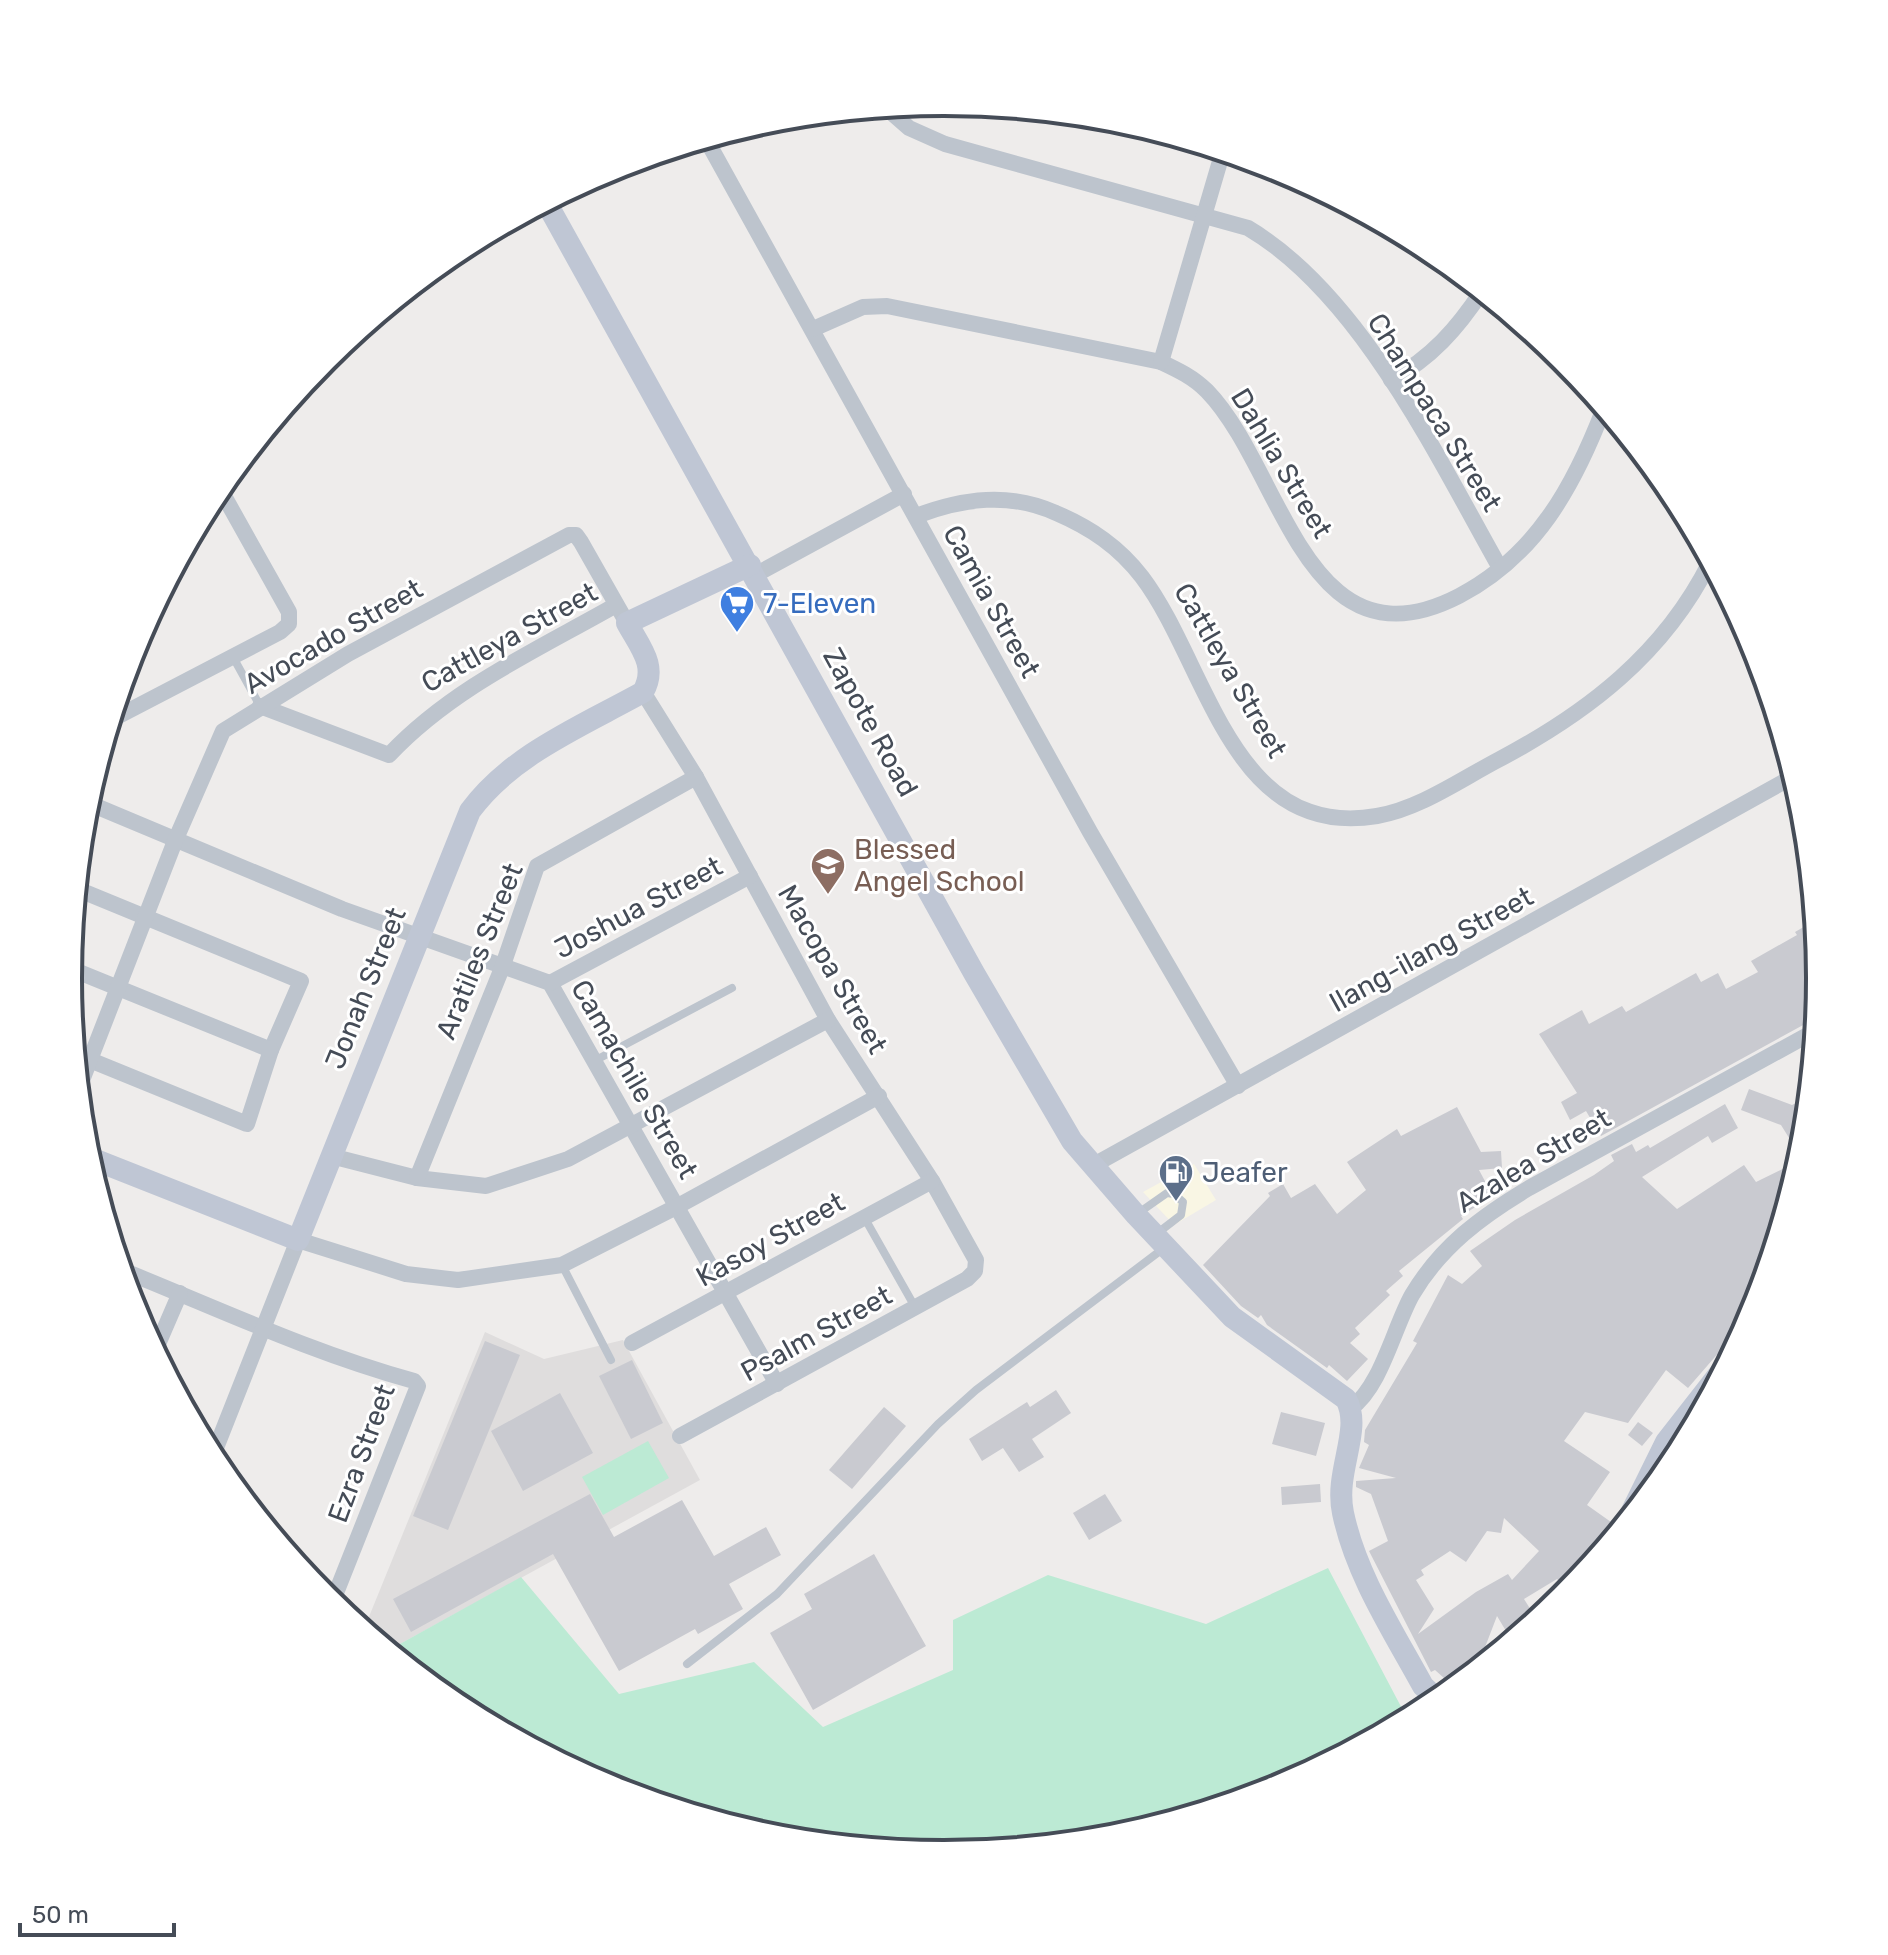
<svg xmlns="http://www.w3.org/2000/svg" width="1888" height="1955" font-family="Rubik,sans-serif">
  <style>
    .commercial { fill: #f9f6e4 }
    .education { fill: #dfdddd }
    .green { fill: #bcead4 }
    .building { fill: #c9cad0; fill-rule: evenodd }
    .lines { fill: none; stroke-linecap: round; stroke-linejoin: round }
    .lane { stroke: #bdc4cd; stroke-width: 8 }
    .street { stroke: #bdc4cd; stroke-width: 16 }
    .secondary { stroke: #bfc6d4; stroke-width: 22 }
    .labels { text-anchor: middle; stroke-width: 6; stroke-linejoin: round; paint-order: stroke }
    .street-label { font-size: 28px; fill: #454c57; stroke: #fff }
    .shop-label { font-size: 28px; fill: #366cbe; stroke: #fff; text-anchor: start }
    .education-label { font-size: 28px; fill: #785e54; stroke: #fff; text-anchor: start }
    .service-label { font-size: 28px; fill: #4e5e75; stroke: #fff; text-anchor: start }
    .rim { fill: none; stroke: #454c57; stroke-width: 4 }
  </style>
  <rect width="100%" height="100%" fill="#eeeceb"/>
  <!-- commercial -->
  <path class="commercial" d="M 1194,1164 L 1216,1200 L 1174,1225 L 1143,1192 Z"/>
  <!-- education -->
  <path class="education" d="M 485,1332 L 544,1359 L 623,1340 L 700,1480 L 389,1650 L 364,1629 Z"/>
  <!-- green -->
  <g class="green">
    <path d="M 648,1441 L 669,1478 L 603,1515 L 582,1477 Z"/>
    <path d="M 1328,1568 L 1407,1718 L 1279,1787 L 1114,1837 L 944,1853 L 773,1837 L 608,1787 L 457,1706 L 389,1650 L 521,1577 L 619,1694 L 754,1662 L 823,1727 L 953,1670 L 953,1620 L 1048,1575 L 1206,1624 Z"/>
  </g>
  <!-- building -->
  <g class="building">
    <path d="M 1814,921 L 1820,978 L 1816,1018 L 1601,1136 L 1586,1111 L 1570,1120 L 1561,1102 L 1577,1093 L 1539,1034 L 1582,1010 L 1589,1024 L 1622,1006 L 1626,1012 L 1696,973 L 1701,982 L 1718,973 L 1726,989 L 1758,972 L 1751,961 L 1797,935 L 1795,932 Z"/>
    <path d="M 1749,1089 L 1792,1105 L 1808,1097 L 1801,1157 L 1781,1125 L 1741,1110 Z"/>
    <path d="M 1725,1104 L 1738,1128 L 1712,1143 L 1708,1136 L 1642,1177 L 1677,1209 L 1744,1165 L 1756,1182 L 1799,1161 L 1789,1194 L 1778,1200 L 1785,1209 L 1753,1313 L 1688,1388 L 1666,1370 L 1628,1423 L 1585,1412 L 1564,1441 L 1610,1472 L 1587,1505 L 1611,1522 L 1582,1563 L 1585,1566 L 1565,1587 L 1557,1579 L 1524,1599 L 1534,1615 L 1506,1631 L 1497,1616 L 1477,1668 L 1454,1687 L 1435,1670 L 1431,1672 L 1369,1551 L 1388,1541 L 1371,1494 L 1356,1487 L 1356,1481 L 1396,1478 L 1359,1468 L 1369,1445 L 1364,1442 L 1365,1430 L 1417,1343 L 1413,1341 L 1448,1275 L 1462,1284 L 1482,1266 L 1470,1251 L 1515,1220 L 1594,1175 L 1614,1161 L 1611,1155 L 1632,1144 L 1636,1152 L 1648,1145 L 1650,1148 ZM 1504,1518 L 1539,1551 L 1512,1580 L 1508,1574 L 1476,1592 L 1418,1634 L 1434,1609 L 1416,1580 L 1424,1575 L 1421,1570 L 1450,1551 L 1466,1562 L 1487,1531 L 1501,1533 Z"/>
    <path d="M 1457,1107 L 1481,1152 L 1501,1151 L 1502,1168 L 1479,1170 L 1493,1196 L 1461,1216 L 1463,1219 L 1399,1271 L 1403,1276 L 1386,1291 L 1390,1295 L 1355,1328 L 1360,1334 L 1350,1343 L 1368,1359 L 1347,1381 L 1329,1365 L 1327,1368 L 1267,1325 L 1261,1315 L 1258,1318 L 1241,1306 L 1203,1265 L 1270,1196 L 1268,1193 L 1283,1184 L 1291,1198 L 1315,1184 L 1337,1214 L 1366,1190 L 1347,1162 L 1397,1129 L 1401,1136 Z"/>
    <path d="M 485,1341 L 520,1355 L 448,1530 L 413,1516 Z"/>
    <path d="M 632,1360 L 663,1423 L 631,1439 L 599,1376 Z"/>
    <path d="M 1056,1390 L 1071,1413 L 1032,1439 L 1044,1457 L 1019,1472 L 1003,1448 L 982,1461 L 969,1439 L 1027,1402 L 1030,1407 Z"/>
    <path d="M 560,1393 L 593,1453 L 523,1491 L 491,1431 Z"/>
    <path d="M 884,1407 L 906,1426 L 852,1489 L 829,1470 Z"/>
    <path d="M 1281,1412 L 1325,1423 L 1316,1456 L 1272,1444 Z"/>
    <path d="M 1638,1422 L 1653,1433 L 1642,1446 L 1628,1435 Z"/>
    <path d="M 1320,1484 L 1321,1502 L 1282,1505 L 1281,1487 Z"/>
    <path d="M 590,1494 L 614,1537 L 682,1500 L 714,1556 L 766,1527 L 781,1555 L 729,1584 L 743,1609 L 698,1634 L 695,1629 L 619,1671 L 553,1554 L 411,1632 L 393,1599 Z"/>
    <path d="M 1105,1494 L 1122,1521 L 1089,1540 L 1073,1513 Z"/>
    <path d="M 874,1554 L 926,1646 L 813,1710 L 770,1633 L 812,1609 L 804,1594 Z"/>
  </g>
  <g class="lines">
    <!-- lane -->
    <g class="lane">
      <path d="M 233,657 L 260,706"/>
      <path d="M 596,1060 L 732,988"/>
      <path d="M 1137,1214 L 1167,1193 L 1174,1194 L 1183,1202 L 1181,1215 L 1155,1235"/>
      <path d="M 864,1217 L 915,1307"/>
      <path d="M 562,1265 L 611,1360"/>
      <path d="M 687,1664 L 777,1594 L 938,1424 L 976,1390 L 1164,1248"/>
    </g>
    <!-- street -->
    <g class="street">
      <path d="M 885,107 L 909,128 L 945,144 L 1248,228 C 1361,295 1437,457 1500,568"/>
      <path d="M 706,139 L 1090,832 L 1238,1086"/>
      <path d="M 1397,231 L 1412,239"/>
      <path d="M 813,329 L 863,307 L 887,306 L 1161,362 C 1178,370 1193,377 1207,391 C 1283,469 1306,675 1459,596 C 1536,556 1574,486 1604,408"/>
      <path d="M 1161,362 L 1223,151"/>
      <path d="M 1391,380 C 1431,358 1457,329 1482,291"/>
      <path d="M 916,516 C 963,498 1010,492 1056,513 C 1091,528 1119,547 1142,577 C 1208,664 1231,841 1377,816 C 1419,809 1460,780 1498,760 C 1587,713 1664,654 1710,562"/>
      <path d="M 755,575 L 904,494"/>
      <path d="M 643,692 L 696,777 L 828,1020 L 932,1181 L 976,1260 L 975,1271 L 967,1279 L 680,1436"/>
      <path d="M 260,706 L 389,755 C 452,688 537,650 616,605"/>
      <path d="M 111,720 L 280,632 L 289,624 L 289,612 L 219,487"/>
      <path d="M 86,802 L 342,909 L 550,983 L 777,1384"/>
      <path d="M 77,889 L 301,981 L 271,1050 L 247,1124 L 90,1060"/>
      <path d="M 69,968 L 271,1050"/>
      <path d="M 550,983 L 750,876"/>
      <path d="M 79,1088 L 175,841 L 223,731 L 348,654 L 569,535 L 576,535 L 581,542 L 627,623"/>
      <path d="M 331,1156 L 417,1178 L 486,1186 L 568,1159 L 828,1020"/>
      <path d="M 1092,1166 L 1794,776"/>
      <path d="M 417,1178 L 502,968 L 537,866 L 696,777"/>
      <path d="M 122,1270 C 219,1309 312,1353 414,1381 L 418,1386 L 332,1603"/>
      <path d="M 632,1343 L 932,1181"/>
      <path d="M 155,1351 L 180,1293"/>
      <path d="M 1351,1408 C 1381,1387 1394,1327 1412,1295 C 1441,1246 1482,1216 1529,1188 L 1815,1031"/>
      <path d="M 212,1458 L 298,1240 L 406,1274 L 458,1280 L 562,1265 L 678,1206 L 879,1096"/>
    </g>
    <!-- secondary -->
    <g class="secondary">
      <path d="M 546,202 L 974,973 L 1072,1141 L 1136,1215 L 1232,1317 L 1346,1399 C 1363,1430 1334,1471 1343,1513 C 1356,1575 1393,1631 1423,1686 L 1438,1700"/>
      <path d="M 88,1157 L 298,1240 L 470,811 C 512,754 582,726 643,692 C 658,666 640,647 627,623 L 750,565"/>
      <path d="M 1630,1515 L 1666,1442 L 1723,1369"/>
    </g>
  </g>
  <!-- icons -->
  <defs>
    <g id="supermarket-pin" transform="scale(1.8)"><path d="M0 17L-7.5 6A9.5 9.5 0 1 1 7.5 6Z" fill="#3f7fe0" stroke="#fff"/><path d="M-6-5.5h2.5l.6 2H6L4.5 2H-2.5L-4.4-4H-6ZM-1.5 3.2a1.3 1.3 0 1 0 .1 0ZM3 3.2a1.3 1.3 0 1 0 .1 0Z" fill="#fff"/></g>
    <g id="school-pin" transform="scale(1.8)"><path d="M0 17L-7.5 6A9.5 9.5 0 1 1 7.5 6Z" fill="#8d6e63" stroke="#fff"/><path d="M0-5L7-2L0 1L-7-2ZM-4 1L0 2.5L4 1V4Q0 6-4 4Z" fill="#fff"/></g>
    <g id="fuel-pin" transform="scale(1.8)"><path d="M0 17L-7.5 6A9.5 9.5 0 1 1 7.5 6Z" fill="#5c6f8a" stroke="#fff"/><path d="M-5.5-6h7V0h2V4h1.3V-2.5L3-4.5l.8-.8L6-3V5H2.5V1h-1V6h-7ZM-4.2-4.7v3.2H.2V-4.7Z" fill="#fff"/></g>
  </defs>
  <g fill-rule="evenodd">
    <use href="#supermarket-pin" x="737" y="603"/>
    <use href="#school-pin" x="828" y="865"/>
    <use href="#fuel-pin" x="1176" y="1172"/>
  </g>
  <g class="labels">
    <!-- street labels -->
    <g class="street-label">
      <text transform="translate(1435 412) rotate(58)" y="10">Champaca Street</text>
      <text transform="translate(1282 463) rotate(59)" y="10">Dahlia Street</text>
      <text transform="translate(992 601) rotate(61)" y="10">Camia Street</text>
      <text transform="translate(333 636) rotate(-30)" y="10">Avocado Street</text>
      <text transform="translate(509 637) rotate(-29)" y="10">Cattleya Street</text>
      <text transform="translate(1231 670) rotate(60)" y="10">Cattleya Street</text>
      <text transform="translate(871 722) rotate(61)" y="10">Zapote Road</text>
      <text transform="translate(638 907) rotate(-28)" y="10">Joshua Street</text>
      <text transform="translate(1431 949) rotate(-29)" y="10">Ilang-ilang Street</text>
      <text transform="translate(479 951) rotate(-68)" y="10">Aratiles Street</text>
      <text transform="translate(833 969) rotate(60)" y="10">Macopa Street</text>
      <text transform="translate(365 988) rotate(-68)" y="10">Jonah Street</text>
      <text transform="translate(635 1079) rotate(60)" y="10">Camachile Street</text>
      <text transform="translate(1533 1160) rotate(-31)" y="10">Azalea Street</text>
      <text transform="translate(770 1239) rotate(-29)" y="10">Kasoy Street</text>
      <text transform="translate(816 1333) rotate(-29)" y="10">Psalm Street</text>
      <text transform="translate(361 1453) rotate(-70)" y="10">Ezra Street</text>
    </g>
    <!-- shop labels -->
    <g class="shop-label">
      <text x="763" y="613">7-Eleven</text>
    </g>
    <!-- education labels -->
    <g class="education-label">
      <text x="854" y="859">Blessed<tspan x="854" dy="32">Angel School</tspan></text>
    </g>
    <!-- service labels -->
    <g class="service-label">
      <text x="1202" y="1182">Jeafer</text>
    </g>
  </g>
  <!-- crop -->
  <path d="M0 0H1888V1955H0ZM82 978a862 862 0 1 1 1724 0a862 862 0 1 1-1724 0Z" fill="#fff" fill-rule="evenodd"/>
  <path class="rim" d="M82 978a862 862 0 1 1 1724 0a862 862 0 1 1-1724 0Z"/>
  <!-- scale -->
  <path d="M20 1923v12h154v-12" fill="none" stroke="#454c57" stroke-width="4"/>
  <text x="32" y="1923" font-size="24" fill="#454c57" stroke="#ffffff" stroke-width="6" paint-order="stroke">50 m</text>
</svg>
